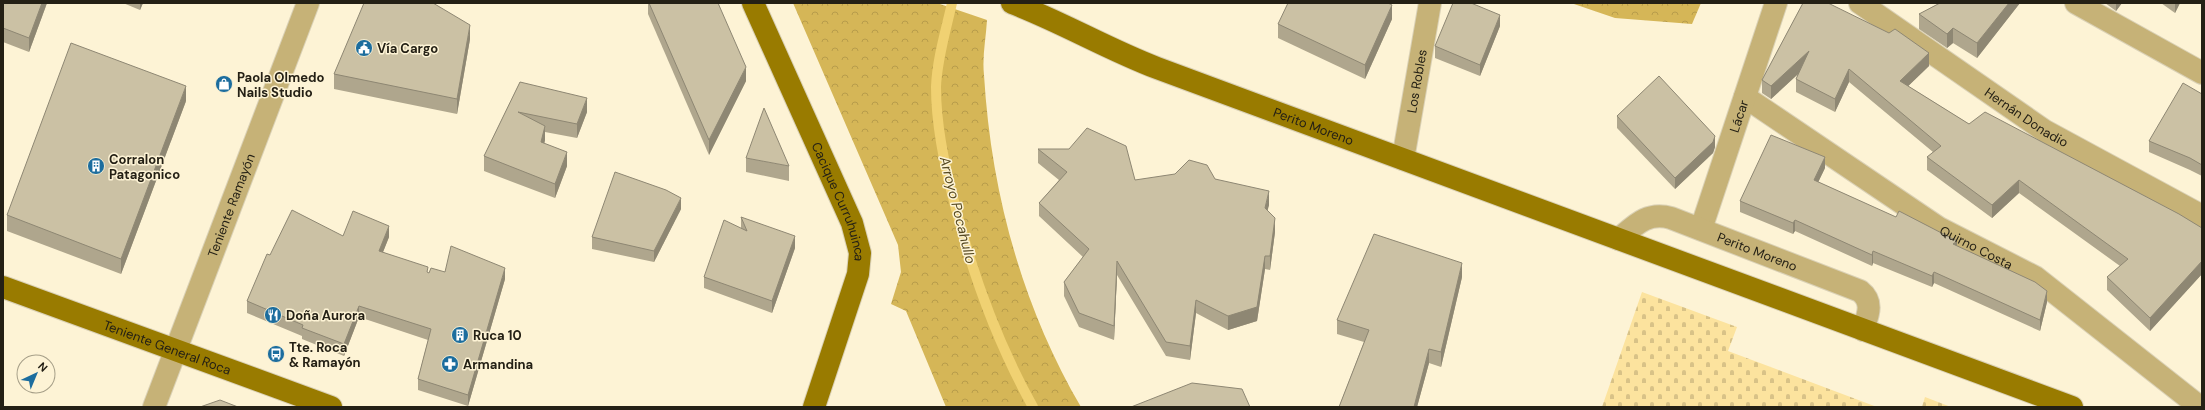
<svg xmlns="http://www.w3.org/2000/svg" width="2205" height="410" font-family="'DM Sans',sans-serif">
  <style>
    .forest { fill: url(#forest-crowns) }
    .cemetery { fill: url(#cemetery-stones) }
    .lines { fill: none; stroke-linecap: round; stroke-linejoin: round }
    .stream { stroke: #f0d172; stroke-width: 10 }
    .minor-casing { stroke: #dad1b6; stroke-width: 24 }
    .major-casing { stroke: #dad1b6; stroke-width: 24 }
    .minor { stroke: #c6b277; stroke-width: 22 }
    .major { stroke: #997b00; stroke-width: 22 }
    .wall { fill: #afa68d }
    .shaded-wall { fill: #8e8773 }
    .building { fill: #cbc1a4; stroke: #8e8773 }
    .labels { text-anchor: middle; stroke-width: 3; stroke-linejoin: round; paint-order: stroke }
    .poi-label { font-size: 13px; font-weight: bold; fill: #242015; stroke: #fdf3d5; text-anchor: start }
    .street-label { font-size: 13px; fill: #242015; stroke: #fdf3d5 }
    .water-label { font-size: 14px; font-style: italic; fill: #554820; stroke: #fdf3d5 }
  </style>
  <defs>
    <pattern id="forest-crowns" width="20" height="18" patternUnits="userSpaceOnUse"><rect width="20" height="18" fill="#d5b657"/><path d="M2 6a3 3 0 1 1 6 0M12 15a3 3 0 1 1 6 0" fill="none" stroke="#b79c4b"/></pattern>
    <pattern id="cemetery-stones" width="16" height="16" patternUnits="userSpaceOnUse"><rect width="16" height="16" fill="#fce39e"/><path d="M2 7V4a2 2 0 0 1 4 0v3zM10 15v-3a2 2 0 0 1 4 0v3z" fill="#d8c287"/></pattern>
  </defs>
  <rect width="100%" height="100%" fill="#fdf3d5"/>
  <!-- forest -->
  <g class="forest">
    <path d="M 793,3 L 937,3 L 987,20 C 986,38 982,57 984,75 C 991,192 1022,306 1081,407 L 946,407 L 906,311 L 891,304 L 901,272 L 898,245 Z"/>
    <path d="M 1571,3 L 1701,3 L 1692,24 L 1615,18 Z"/>
  </g>
  <!-- cemetery -->
  <g class="cemetery">
    <path d="M 1642,292 L 1737,327 L 1728,351 L 1877,407 L 1602,407 Z"/>
    <path d="M 1925,397 L 1951,407 L 1922,407 Z"/>
  </g>
  <g class="lines">
    <!-- stream -->
    <path class="stream" d="M 952,3 C 946,30 937,59 936,87 C 936,128 945,169 956,209 C 974,279 998,344 1033,407"/>
    <!-- minor casing -->
    <g class="minor-casing">
      <g id="minor">
        <path id="s1" d="M 1860,3 L 2045,131 L 2202,216"/>
        <path d="M 2076,3 L 2202,73"/>
        <path id="s2" d="M 1745,97 L 1939,228 L 2035,277 L 2200,407"/>
        <path id="s3" d="M 1403,159 L 1430,3"/>
        <path id="s4" d="M 1701,229 L 1776,3"/>
        <path id="s5" d="M 1619,239 C 1635,225 1648,211 1671,218 L 1860,291 C 1874,302 1868,315 1863,330"/>
        <path id="s6" d="M 154,407 L 308,3"/>
      </g>
    </g>
    <!-- major casing -->
    <g class="major-casing">
      <g id="major">
        <path id="s7" d="M 753,3 L 852,223 L 860,253 L 858,274 L 814,407"/>
        <path id="s8" d="M 1012,3 C 1062,22 1107,49 1157,68 L 2072,407"/>
        <path id="s9" d="M 3,287 L 331,407"/>
      </g>
    </g>
    <!-- minor -->
    <use href="#minor" class="minor"/>
    <!-- major -->
    <use href="#major" class="major"/>
  </g>
  <!-- wall -->
  <g class="wall">
    <path d="M 3,3 L 47,3 L 29,52 L 3,42 Z"/>
    <path d="M 123,3 L 143,3 L 140,10 Z"/>
    <path d="M 648,3 L 718,3 L 746,81 L 709,155 L 648,14 Z"/>
    <path d="M 1803,3 L 1929,66 L 1908,86 L 1969,124 L 2202,228 L 2202,274 L 2150,331 L 2107,290 L 2107,277 L 2120,266 L 2019,193 L 1992,218 L 1927,170 L 1927,157 L 1933,152 L 1849,82 L 1835,112 L 1796,92 L 1796,79 L 1798,74 L 1771,99 L 1762,93 L 1762,80 Z"/>
    <path d="M 1940,3 L 2020,3 L 1977,58 L 1953,43 L 1947,48 L 1919,29 L 1919,14 Z"/>
    <path d="M 2105,3 L 2122,3 L 2116,11 Z"/>
    <path d="M 2161,3 L 2180,3 L 2175,13 Z"/>
    <path d="M 1392,19 L 1365,79 L 1278,38 L 1278,24 Z"/>
    <path d="M 1500,26 L 1480,76 L 1435,58 L 1435,46 Z"/>
    <path d="M 470,39 L 457,114 L 334,89 L 334,74 Z"/>
    <path d="M 520,82 L 587,112 L 577,138 L 545,132 L 545,140 L 544,144 L 567,166 L 555,198 L 484,171 L 484,156 Z"/>
    <path d="M 2202,94 L 2202,176 L 2190,170 L 2149,152 L 2149,141 Z"/>
    <path d="M 186,101 L 121,274 L 7,231 L 7,215 Z"/>
    <path d="M 1617,116 L 1715,147 L 1713,153 L 1675,189 L 1617,128 Z"/>
    <path d="M 1038,149 L 1135,180 L 1215,179 L 1269,205 L 1267,210 L 1275,232 L 1270,270 L 1265,269 L 1257,321 L 1228,330 L 1196,313 L 1190,360 L 1166,356 L 1117,275 L 1114,340 L 1079,327 L 1064,296 L 1064,282 L 1083,257 L 1039,216 L 1039,203 L 1059,180 L 1038,163 Z"/>
    <path d="M 746,158 L 789,166 L 789,181 L 746,172 Z"/>
    <path d="M 1825,168 L 1818,182 L 1957,246 L 2047,302 L 2040,331 L 1934,283 L 1932,287 L 1873,263 L 1872,266 L 1795,231 L 1793,234 L 1740,212 L 1740,201 Z"/>
    <path d="M 681,209 L 654,262 L 592,249 L 592,237 Z"/>
    <path d="M 741,217 L 795,248 L 772,313 L 704,288 L 704,277 L 741,228 Z"/>
    <path d="M 343,236 L 389,237 L 383,252 L 428,273 L 445,272 L 505,279 L 468,406 L 418,390 L 418,379 L 428,340 L 359,317 L 344,356 L 302,339 L 302,336 L 247,313 L 247,301 L 270,255 Z"/>
    <path d="M 1462,277 L 1441,367 L 1429,363 L 1417,407 L 1339,407 L 1364,342 L 1337,334 L 1337,320 Z"/>
  </g>
  <!-- shaded-wall -->
  <g class="shaded-wall">
    <path d="M 42,3 L 47,3 L 29,52 L 29,38 Z"/>
    <path d="M 140,3 L 143,3 L 140,10 Z"/>
    <path d="M 2009,3 L 2020,3 L 1977,58 L 1977,43 Z"/>
    <path d="M 2116,3 L 2122,3 L 2116,11 Z"/>
    <path d="M 2175,3 L 2180,3 L 2175,13 Z"/>
    <path d="M 1392,5 L 1392,19 L 1365,79 L 1365,65 Z"/>
    <path d="M 1500,15 L 1500,26 L 1480,76 L 1480,65 Z"/>
    <path d="M 470,25 L 470,39 L 457,114 L 457,99 Z"/>
    <path d="M 1953,28 L 1953,43 L 1947,48 L 1947,34 Z"/>
    <path d="M 1809,51 L 1809,64 L 1771,99 L 1771,86 Z"/>
    <path d="M 1929,53 L 1929,66 L 1900,94 L 1900,81 Z"/>
    <path d="M 746,67 L 746,81 L 709,155 L 709,140 Z"/>
    <path d="M 1849,69 L 1849,82 L 1835,112 L 1835,99 Z"/>
    <path d="M 186,86 L 186,101 L 121,274 L 121,259 Z"/>
    <path d="M 587,98 L 587,112 L 577,138 L 577,124 Z"/>
    <path d="M 545,126 L 545,140 L 541,157 L 541,142 Z"/>
    <path d="M 1715,136 L 1715,147 L 1713,153 L 1675,189 L 1675,178 Z"/>
    <path d="M 567,152 L 567,166 L 555,198 L 555,184 Z"/>
    <path d="M 1825,157 L 1825,168 L 1814,191 L 1814,180 Z"/>
    <path d="M 2019,180 L 2019,193 L 1992,218 L 1992,205 Z"/>
    <path d="M 1269,191 L 1269,205 L 1265,221 L 1265,208 Z"/>
    <path d="M 681,198 L 681,209 L 654,262 L 654,251 Z"/>
    <path d="M 1275,218 L 1275,232 L 1270,270 L 1270,256 Z"/>
    <path d="M 1795,220 L 1795,231 L 1793,234 L 1793,223 Z"/>
    <path d="M 389,226 L 389,237 L 379,262 L 379,251 Z"/>
    <path d="M 795,236 L 795,248 L 772,313 L 772,301 Z"/>
    <path d="M 1957,241 L 1957,252 L 1953,244 Z"/>
    <path d="M 1873,251 L 1873,263 L 1872,266 L 1872,255 Z"/>
    <path d="M 1265,256 L 1265,269 L 1257,321 L 1228,330 L 1228,316 Z"/>
    <path d="M 1117,261 L 1117,275 L 1114,340 L 1114,326 Z"/>
    <path d="M 2202,261 L 2202,274 L 2150,331 L 2150,318 Z"/>
    <path d="M 1462,263 L 1462,277 L 1441,367 L 1441,352 Z"/>
    <path d="M 505,268 L 505,279 L 468,406 L 468,395 Z"/>
    <path d="M 1934,272 L 1934,283 L 1932,287 L 1932,276 Z"/>
    <path d="M 2047,291 L 2047,302 L 2040,331 L 2040,320 Z"/>
    <path d="M 1196,300 L 1196,313 L 1190,360 L 1190,346 Z"/>
    <path d="M 359,306 L 359,317 L 344,356 L 344,344 Z"/>
    <path d="M 1429,349 L 1429,363 L 1417,407 L 1414,407 Z"/>
  </g>
  <!-- building -->
  <g class="building">
    <path d="M 3,3 L 42,3 L 29,38 L 3,28 Z"/>
    <path d="M 364,3 L 433,3 L 470,25 L 457,99 L 334,74 Z"/>
    <path d="M 649,3 L 718,3 L 746,67 L 709,140 Z"/>
    <path d="M 1288,3 L 1388,3 L 1392,5 L 1365,65 L 1278,24 Z"/>
    <path d="M 1453,3 L 1471,3 L 1500,15 L 1480,65 L 1435,46 Z"/>
    <path d="M 1803,3 L 1828,3 L 1889,33 L 1895,29 L 1929,53 L 1900,81 L 1969,124 L 1985,112 L 2179,214 L 2202,228 L 2202,261 L 2150,318 L 2107,277 L 2128,259 L 2019,180 L 1992,205 L 1927,157 L 1941,146 L 1849,69 L 1835,99 L 1796,79 L 1809,51 L 1771,86 L 1762,80 Z"/>
    <path d="M 1940,3 L 2009,3 L 1977,43 L 1953,28 L 1947,34 L 1919,14 Z"/>
    <path d="M 71,43 L 186,86 L 121,259 L 7,215 Z"/>
    <path d="M 1659,76 L 1715,136 L 1713,142 L 1675,178 L 1617,116 Z"/>
    <path d="M 520,82 L 587,98 L 577,124 L 518,112 L 545,126 L 541,142 L 567,152 L 555,184 L 484,156 Z"/>
    <path d="M 2183,83 L 2202,94 L 2202,165 L 2190,158 L 2149,141 Z"/>
    <path d="M 764,108 L 789,166 L 746,158 Z"/>
    <path d="M 1087,128 L 1126,146 L 1135,180 L 1175,174 L 1189,160 L 1207,165 L 1215,179 L 1269,191 L 1265,208 L 1275,218 L 1270,256 L 1265,256 L 1257,307 L 1228,316 L 1196,300 L 1190,346 L 1166,342 L 1117,261 L 1114,326 L 1079,313 L 1064,282 L 1089,249 L 1039,203 L 1067,172 L 1038,149 L 1069,149 Z"/>
    <path d="M 1771,135 L 1825,157 L 1814,180 L 1896,217 L 1899,211 L 1957,241 L 1953,244 L 2035,282 L 2047,291 L 2040,320 L 1934,272 L 1932,276 L 1873,251 L 1872,255 L 1795,220 L 1793,223 L 1740,201 Z"/>
    <path d="M 615,172 L 666,190 L 681,198 L 654,251 L 592,237 Z"/>
    <path d="M 292,210 L 343,236 L 353,211 L 389,226 L 379,251 L 428,267 L 427,272 L 429,273 L 431,268 L 445,272 L 451,246 L 505,268 L 468,395 L 418,379 L 431,329 L 359,306 L 344,344 L 302,328 L 303,325 L 247,301 L 267,254 L 270,255 Z"/>
    <path d="M 741,217 L 795,236 L 772,301 L 704,277 L 724,220 L 747,231 Z"/>
    <path d="M 1374,234 L 1462,263 L 1441,352 L 1429,349 L 1414,407 L 1339,407 L 1369,330 L 1337,320 Z"/>
    <path d="M 1192,383 L 1242,389 L 1250,407 L 1131,407 Z"/>
    <path d="M 220,400 L 238,407 L 200,407 Z"/>
  </g>
  <!-- icons -->
  <defs>
    <g id="civic-disc" transform="scale(0.9)"><circle r="9.5" fill="#1c6d9e" stroke="#fdf3d5"/><path d="M-.6-6.5H3V-4.5H.6V-3L4-1V1h2V6H-6V1h2V-1L-.6-3ZM-1.2 2.5V6h2.4V2.5Z" fill="#fff"/></g>
    <g id="shop-disc" transform="scale(0.9)"><circle r="9.5" fill="#1c6d9e" stroke="#fdf3d5"/><path d="M-5-2.5h2.3a2.7 3.5 0 0 1 5.4 0H5L5.5 6h-11ZM-1.5-2.5h3a1.5 2.3 0 0 0-3 0Z" fill="#fff"/></g>
    <g id="building-disc" transform="scale(0.9)"><circle r="9.5" fill="#1c6d9e" stroke="#fdf3d5"/><path d="M-4-6H4V6H1V3H-1V6H-4ZM-2.5-4.3h1.7v1.8h-1.7ZM.8-4.3h1.7v1.8H.8ZM-2.5-1h1.7V.8h-1.7ZM.8-1h1.7V.8H.8Z" fill="#fff"/></g>
    <g id="restaurant-disc" transform="scale(0.9)"><circle r="9.5" fill="#1c6d9e" stroke="#fdf3d5"/><path d="M-5-6h1v4h1v-4h1v4h1v-4h1v5L-1.5 .5V6h-2V.5L-5-1ZM5-6V6H3V1.5H1.5Q1.5-4 5-6Z" fill="#fff"/></g>
    <g id="bus-disc" transform="scale(0.9)"><circle r="9.5" fill="#1c6d9e" stroke="#fdf3d5"/><path d="M-5-6H5V4H4V6H2V4H-2V6H-4V4H-5ZM-3.5-4V0h7V-4ZM-3.5 1.2v1.5H-2V1.2ZM2 1.2v1.5H3.5V1.2Z" fill="#fff"/></g>
    <g id="pharmacy-disc" transform="scale(0.9)"><circle r="9.5" fill="#1c6d9e" stroke="#fdf3d5"/><path d="M-2-6h4v4h4v4h-4v4h-4v-4h-4v-4h4Z" fill="#fff"/></g>
  </defs>
  <g fill-rule="evenodd">
    <use href="#civic-disc" x="364" y="48"/>
    <use href="#shop-disc" x="224" y="84"/>
    <use href="#building-disc" x="96" y="166"/>
    <use href="#restaurant-disc" x="273" y="315"/>
    <use href="#building-disc" x="460" y="335"/>
    <use href="#bus-disc" x="276" y="354"/>
    <use href="#pharmacy-disc" x="450" y="364"/>
  </g>
  <g class="labels">
    <!-- poi labels -->
    <g class="poi-label">
      <text x="377" y="53">Vía Cargo</text>
      <text x="237" y="82">Paola Olmedo<tspan x="237" dy="15">Nails Studio</tspan></text>
      <text x="109" y="164">Corralon<tspan x="109" dy="15">Patagonico</tspan></text>
      <text x="286" y="320">Doña Aurora</text>
      <text x="473" y="340">Ruca 10</text>
      <text x="289" y="352">Tte. Roca<tspan x="289" dy="15">&amp; Ramayón</tspan></text>
      <text x="463" y="369">Armandina</text>
    </g>
    <!-- street labels -->
    <g class="street-label">
      <text dy="5" stroke="none"><textPath href="#s3" startOffset="79">Los Robles</textPath></text>
      <text dy="5" stroke="none"><textPath href="#s4" startOffset="119">Lácar</textPath></text>
      <text dy="5" stroke="none"><textPath href="#s1" startOffset="202">Hernán Donadio</textPath></text>
      <text dy="5" stroke="none"><textPath href="#s8" startOffset="326">Perito Moreno</textPath></text>
      <text dy="5" stroke="none"><textPath href="#s7" startOffset="217">Cacique Curruhuinca</textPath></text>
      <text dy="5" stroke="none"><textPath href="#s6" startOffset="216">Teniente Ramayón</textPath></text>
      <text dy="5" stroke="none"><textPath href="#s2" startOffset="276">Quirno Costa</textPath></text>
      <text dy="5" stroke="none"><textPath href="#s5" startOffset="152">Perito Moreno</textPath></text>
      <text dy="5" stroke="none"><textPath href="#s9" startOffset="175">Teniente General Roca</textPath></text>
    </g>
    <!-- water labels -->
    <g class="water-label">
      <text transform="translate(958 210) rotate(76)" y="5">Arroyo Pocahullo</text>
    </g>
  </g>
  <!-- border -->
  <rect width="2205" height="410" fill="none" stroke="#242015" stroke-width="8"/>
  <!-- north arrow -->
  <g transform="translate(36 374) rotate(44)"><circle r="19" fill="#fdf3d5" stroke="#a69f88"/>
  <path d="M0-3L7 15L0 10L-7 15Z" fill="#1c6d9e"/>
  <text y="-6" font-size="11" font-weight="bold" text-anchor="middle" fill="#242015">N</text>
  </g>
</svg>
